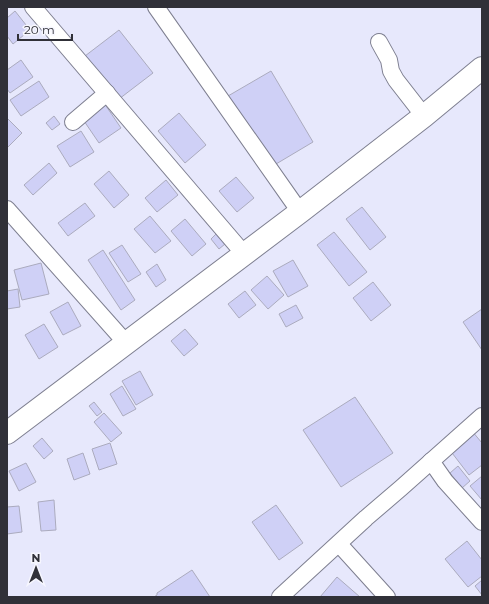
<svg xmlns="http://www.w3.org/2000/svg" width="489" height="604" font-family="Montserrat,sans-serif">
  <style>
    .building { fill: #cfd0f6; stroke: #ababbe }
    .lines { fill: none; stroke-linecap: round; stroke-linejoin: round }
    .street-casing { stroke: #7e7f90; stroke-width: 18 }
    .highway-casing { stroke: #7e7f90; stroke-width: 24 }
    .street { stroke: #fff; stroke-width: 16 }
    .highway { stroke: #fff; stroke-width: 22 }
  </style>
  <rect width="100%" height="100%" fill="#e7e8fc"/>
  <!-- building -->
  <g class="building">
    <path d="M 15,11 L 30,30 L 13,44 L 7,36 L 7,18 Z"/>
    <path d="M 119,30 L 153,73 L 119,99 L 85,56 Z"/>
    <path d="M 21,60 L 33,77 L 10,93 L 7,89 L 7,70 Z"/>
    <path d="M 271,71 L 313,142 L 271,167 L 228,96 Z"/>
    <path d="M 39,81 L 49,97 L 21,116 L 10,100 Z"/>
    <path d="M 104,103 L 121,128 L 99,143 L 82,118 Z"/>
    <path d="M 179,113 L 206,145 L 185,163 L 158,131 Z"/>
    <path d="M 54,116 L 60,124 L 52,130 L 46,123 Z"/>
    <path d="M 7,118 L 22,133 L 7,148 Z"/>
    <path d="M 81,131 L 94,152 L 70,167 L 57,146 Z"/>
    <path d="M 49,163 L 57,173 L 33,195 L 24,185 Z"/>
    <path d="M 109,171 L 129,195 L 114,208 L 94,184 Z"/>
    <path d="M 236,177 L 254,198 L 237,212 L 219,191 Z"/>
    <path d="M 166,180 L 178,195 L 157,212 L 145,198 Z"/>
    <path d="M 85,203 L 95,216 L 68,236 L 58,223 Z"/>
    <path d="M 362,207 L 386,237 L 370,250 L 346,219 Z"/>
    <path d="M 150,216 L 171,241 L 155,253 L 134,229 Z"/>
    <path d="M 185,219 L 206,244 L 192,256 L 171,231 Z"/>
    <path d="M 334,232 L 367,272 L 349,286 L 317,245 Z"/>
    <path d="M 216,234 L 225,244 L 219,249 L 211,239 Z"/>
    <path d="M 122,245 L 141,274 L 128,282 L 109,253 Z"/>
    <path d="M 103,250 L 135,300 L 121,310 L 88,260 Z"/>
    <path d="M 293,260 L 308,286 L 288,297 L 273,271 Z"/>
    <path d="M 41,263 L 49,294 L 22,300 L 14,270 Z"/>
    <path d="M 157,264 L 166,280 L 156,287 L 146,272 Z"/>
    <path d="M 267,276 L 284,295 L 268,309 L 251,290 Z"/>
    <path d="M 373,282 L 391,305 L 371,321 L 353,298 Z"/>
    <path d="M 18,289 L 20,307 L 7,309 L 7,291 Z"/>
    <path d="M 245,291 L 256,305 L 239,318 L 228,304 Z"/>
    <path d="M 68,302 L 81,326 L 63,335 L 50,312 Z"/>
    <path d="M 296,305 L 303,318 L 286,327 L 279,314 Z"/>
    <path d="M 482,309 L 482,350 L 463,322 Z"/>
    <path d="M 44,324 L 58,347 L 39,359 L 25,335 Z"/>
    <path d="M 185,329 L 198,344 L 184,356 L 171,341 Z"/>
    <path d="M 140,371 L 153,395 L 136,405 L 122,381 Z"/>
    <path d="M 122,386 L 136,409 L 123,416 L 110,394 Z"/>
    <path d="M 355,397 L 393,453 L 341,487 L 303,430 Z"/>
    <path d="M 94,402 L 102,412 L 97,416 L 89,406 Z"/>
    <path d="M 104,413 L 122,433 L 111,442 L 94,422 Z"/>
    <path d="M 472,431 L 482,443 L 482,465 L 469,475 L 449,449 Z"/>
    <path d="M 42,438 L 53,451 L 44,459 L 33,446 Z"/>
    <path d="M 110,443 L 117,464 L 99,470 L 92,449 Z"/>
    <path d="M 83,453 L 90,474 L 74,480 L 67,459 Z"/>
    <path d="M 26,463 L 36,482 L 19,491 L 9,471 Z"/>
    <path d="M 458,466 L 470,481 L 462,488 L 450,473 Z"/>
    <path d="M 482,476 L 482,500 L 470,486 Z"/>
    <path d="M 54,500 L 56,530 L 41,531 L 38,502 Z"/>
    <path d="M 276,505 L 303,543 L 279,560 L 252,522 Z"/>
    <path d="M 19,506 L 22,532 L 7,534 L 7,507 Z"/>
    <path d="M 467,541 L 482,560 L 482,576 L 468,587 L 445,559 Z"/>
    <path d="M 192,570 L 210,597 L 154,597 L 157,595 L 157,593 Z"/>
    <path d="M 337,577 L 360,597 L 320,597 Z"/>
    <path d="M 482,580 L 482,595 L 475,586 Z"/>
  </g>
  <g class="lines">
    <!-- street casing -->
    <g class="street-casing">
      <g id="street">
        <path d="M 33,7 L 245,255"/>
        <path d="M 156,7 L 300,212"/>
        <path d="M 379,42 L 389,60 L 391,71 L 396,80 L 424,116"/>
        <path d="M 73,122 L 107,93"/>
        <path d="M 7,209 L 127,344"/>
        <path d="M 431,461 L 445,481 L 482,522"/>
        <path d="M 339,544 L 387,597"/>
        <path d="M 280,597 L 366,518 L 401,488 L 482,416"/>
      </g>
    </g>
    <!-- highway casing -->
    <g class="highway-casing">
      <path id="highway" d="M 7,433 L 300,212 L 424,116 L 482,68"/>
    </g>
    <!-- street -->
    <use href="#street" class="street"/>
    <!-- highway -->
    <use href="#highway" class="highway"/>
  </g>
  <!-- border -->
  <rect width="489" height="604" fill="none" stroke="#303038" stroke-width="16"/>
  <!-- north arrow -->
  <g transform="translate(36 568)" stroke="#f6f6fe" stroke-width="3" paint-order="stroke">
  <path d="M0-3L7 15L0 10L-7 15Z" fill="#303038"/>
  <text y="-6" font-size="11" font-weight="bold" text-anchor="middle" fill="#303038">N</text>
  </g>
  <!-- scale -->
  <path d="M18 34v6h54v-6" fill="none" stroke="#303038" stroke-width="2"/>
  <text x="24" y="34" font-size="12" fill="#303038" stroke="#f6f6fe" stroke-width="3" paint-order="stroke">20 m</text>
</svg>
